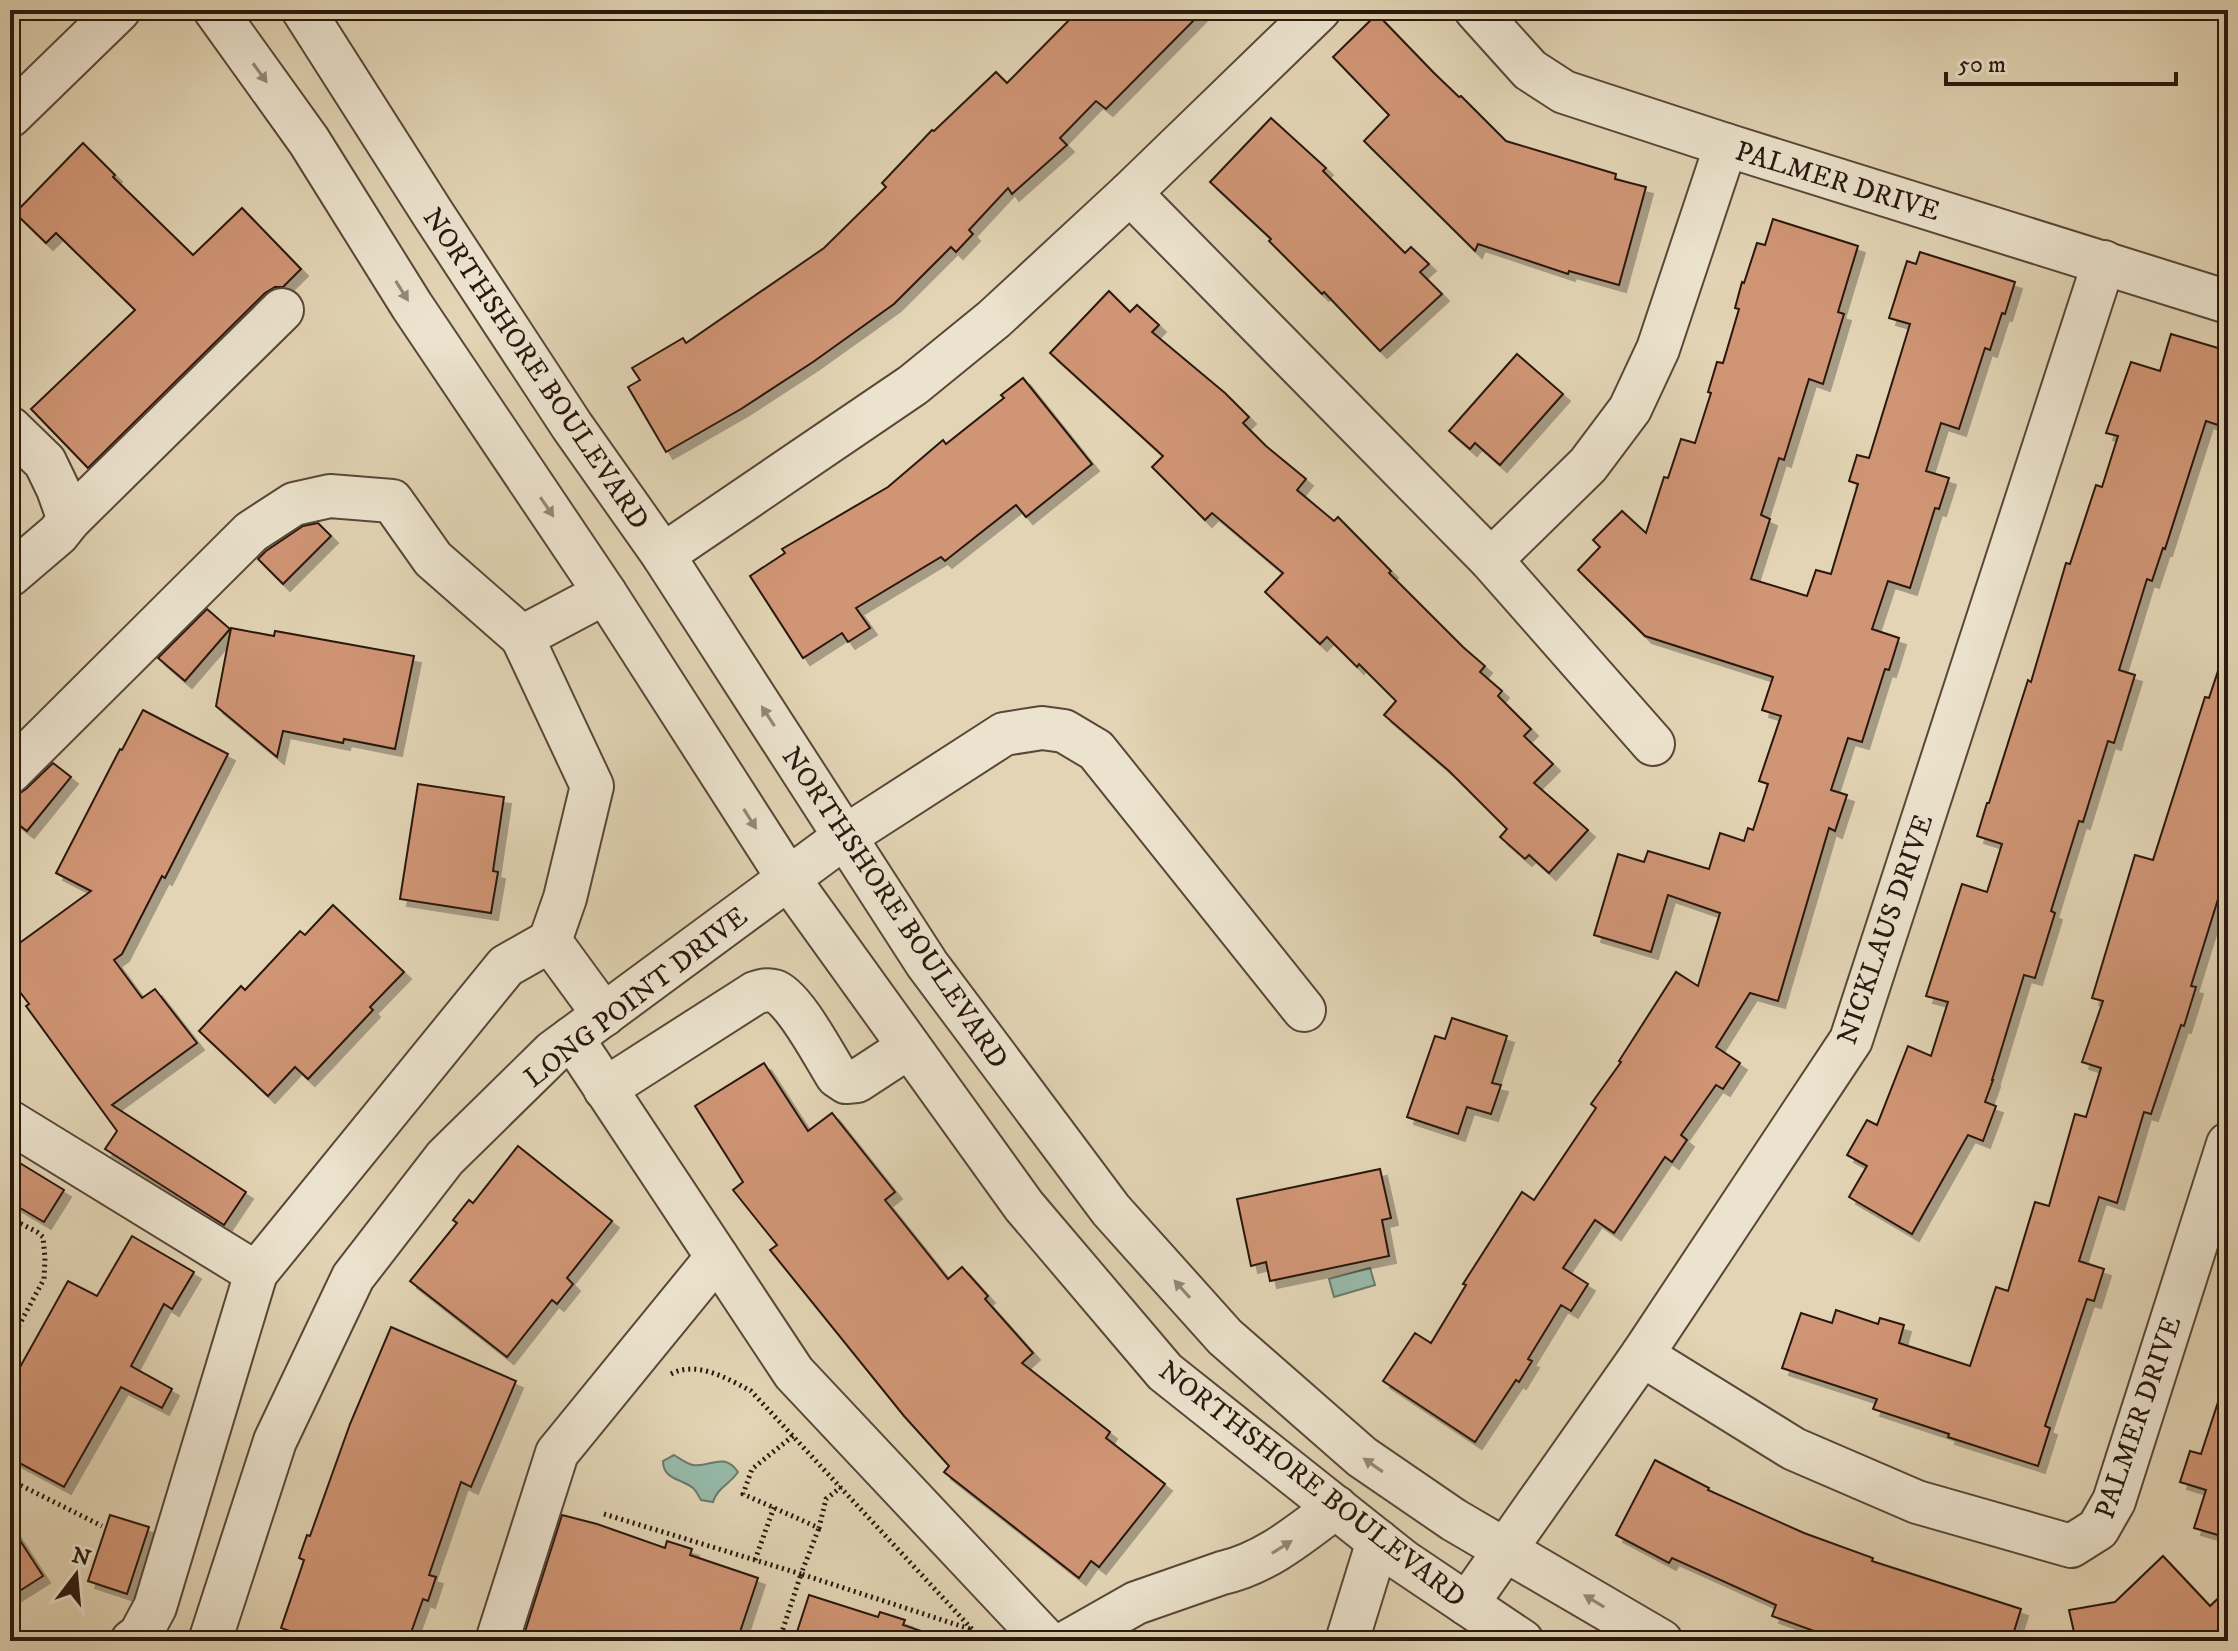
<svg xmlns="http://www.w3.org/2000/svg" width="2238" height="1651" font-family="'IM FELL DW Pica',serif">
  <style>
    .water { fill: #96b9a8; stroke: #6b796b; stroke-width: 2 }
    .building { fill: #d09574; stroke: #2a180f; stroke-width: 2; filter: url(#shadow) }
    .lines { fill: none; stroke-linecap: round; stroke-linejoin: round }
    .minor-casing { stroke: #584738; stroke-width: 46 }
    .path { stroke: #2a180f; stroke-width: 5; stroke-dasharray: 2 4; stroke-linecap: butt }
    .minor { stroke: #ece3ce; stroke-width: 42 }
    .oneway { fill: #958878 }
    .labels { text-anchor: middle; stroke-width: 8; stroke-linejoin: round; paint-order: stroke }
    .street-label { font-size: 28px; fill: #2a180f; stroke: #ece3ce }
  </style>
  <defs>
    <filter id="shadow"><feDropShadow dx="7" dy="7" stdDeviation="0" flood-color="#0004"/></filter>
  </defs>
  <rect width="100%" height="100%" fill="#e2d4b4"/>
  <filter id="stains"><feTurbulence type="fractalNoise" baseFrequency=".0025" numOctaves="4"/><feColorMatrix values="0 0 0 0 .2 0 0 0 0 .09 0 0 0 0 .02 0 0 0 .5 -.17"/></filter>
  <radialGradient id="worn" r=".72"><stop offset=".6" stop-color="#630" stop-opacity="0"/><stop offset="1" stop-color="#630" stop-opacity=".3"/></radialGradient>
  <!-- water -->
  <g class="water">
    <path d="M 1370,1268 L 1375,1285 L 1334,1297 L 1329,1279 Z"/>
    <path d="M 674,1455 C 679,1458 687,1464 693,1465 C 710,1468 723,1451 738,1472 C 730,1484 717,1488 713,1502 L 701,1500 C 698,1496 697,1491 693,1488 C 681,1478 663,1480 663,1461 Z"/>
  </g>
  <!-- building -->
  <g class="building">
    <path d="M 1079,10 L 1204,10 L 1106,109 L 1096,101 L 1060,138 L 1067,145 L 1012,194 L 1008,188 L 969,230 L 973,234 L 956,252 L 951,247 L 894,304 L 813,362 L 741,409 L 666,452 L 628,387 L 640,380 L 632,368 L 683,338 L 686,343 L 824,248 L 886,187 L 882,183 L 932,130 L 934,131 L 996,72 L 1007,83 Z"/>
    <path d="M 1377,14 L 1433,72 L 1459,97 L 1461,96 L 1506,141 L 1616,174 L 1615,179 L 1646,187 L 1619,285 L 1569,271 L 1568,274 L 1478,244 L 1475,251 L 1364,141 L 1389,115 L 1333,57 Z"/>
    <path d="M 1271,118 L 1326,168 L 1323,171 L 1405,253 L 1411,247 L 1429,264 L 1420,272 L 1442,294 L 1380,351 L 1324,292 L 1322,294 L 1269,241 L 1271,239 L 1210,182 Z"/>
    <path d="M 83,143 L 115,175 L 113,177 L 193,255 L 242,208 L 301,269 L 283,287 L 275,287 L 265,293 L 88,468 L 31,409 L 135,310 L 56,233 L 46,243 L 15,213 Z"/>
    <path d="M 1773,219 L 1858,246 L 1838,312 L 1844,314 L 1823,384 L 1809,379 L 1784,460 L 1779,458 L 1761,515 L 1770,519 L 1751,579 L 1807,596 L 1816,570 L 1831,574 L 1858,484 L 1849,481 L 1857,455 L 1869,458 L 1910,324 L 1889,318 L 1907,261 L 1916,264 L 1920,252 L 2015,282 L 2005,314 L 2002,313 L 1990,350 L 1985,348 L 1959,429 L 1941,423 L 1926,471 L 1949,478 L 1939,509 L 1935,508 L 1910,588 L 1888,581 L 1872,629 L 1899,638 L 1889,670 L 1885,669 L 1862,742 L 1848,738 L 1831,790 L 1847,795 L 1835,831 L 1829,828 L 1778,1001 L 1750,993 L 1716,1047 L 1740,1063 L 1723,1089 L 1716,1085 L 1681,1135 L 1687,1140 L 1672,1162 L 1665,1157 L 1614,1233 L 1595,1220 L 1563,1268 L 1588,1284 L 1571,1311 L 1561,1305 L 1528,1359 L 1532,1361 L 1519,1382 L 1516,1380 L 1475,1442 L 1383,1381 L 1415,1333 L 1431,1343 L 1466,1285 L 1463,1284 L 1522,1192 L 1534,1200 L 1596,1108 L 1591,1104 L 1621,1062 L 1619,1061 L 1676,972 L 1698,986 L 1720,913 L 1668,895 L 1651,952 L 1594,935 L 1618,854 L 1644,862 L 1648,851 L 1709,869 L 1720,833 L 1744,841 L 1748,828 L 1753,830 L 1768,784 L 1759,781 L 1781,716 L 1762,710 L 1773,677 L 1645,636 L 1578,570 L 1600,547 L 1593,540 L 1622,511 L 1646,533 L 1664,477 L 1668,478 L 1681,439 L 1695,443 L 1711,393 L 1708,392 L 1717,362 L 1723,363 L 1739,309 L 1735,308 L 1742,282 L 1744,283 L 1757,243 L 1765,245 Z"/>
    <path d="M 1109,291 L 1130,312 L 1137,305 L 1159,325 L 1152,332 L 1225,393 L 1249,417 L 1243,423 L 1266,446 L 1306,479 L 1297,490 L 1334,521 L 1338,517 L 1391,571 L 1389,573 L 1463,647 L 1485,666 L 1480,672 L 1502,691 L 1498,696 L 1531,729 L 1524,736 L 1553,764 L 1534,783 L 1588,830 L 1549,873 L 1529,855 L 1525,859 L 1500,837 L 1507,829 L 1449,771 L 1384,715 L 1396,701 L 1359,664 L 1357,667 L 1327,637 L 1320,644 L 1265,592 L 1283,573 L 1212,513 L 1205,520 L 1152,467 L 1163,456 L 1050,353 Z"/>
    <path d="M 2171,334 L 2228,351 L 2228,405 L 2221,426 L 2206,421 L 2165,549 L 2163,548 L 2152,581 L 2147,579 L 2119,670 L 2135,675 L 2114,743 L 2108,741 L 2083,822 L 2079,821 L 2051,911 L 2055,913 L 2035,978 L 2024,975 L 1992,1080 L 1993,1080 L 1985,1102 L 1996,1106 L 1983,1141 L 1968,1135 L 1912,1234 L 1849,1197 L 1867,1166 L 1847,1155 L 1867,1120 L 1877,1125 L 1908,1046 L 1931,1056 L 1948,1002 L 1926,996 L 1962,884 L 1987,892 L 2002,844 L 1977,836 L 1987,803 L 1989,803 L 2028,680 L 2031,682 L 2066,563 L 2070,564 L 2096,485 L 2102,487 L 2118,436 L 2106,433 L 2131,362 L 2160,371 Z"/>
    <path d="M 1517,354 L 1563,394 L 1500,465 L 1475,443 L 1470,449 L 1449,431 Z"/>
    <path d="M 1023,378 L 1092,464 L 1026,517 L 1016,505 L 945,561 L 941,557 L 856,608 L 870,628 L 848,642 L 842,633 L 803,658 L 750,576 L 785,553 L 782,549 L 888,487 L 943,440 L 946,444 L 1004,398 L 1001,395 Z"/>
    <path d="M 318,523 L 331,536 L 283,584 L 258,559 L 266,551 L 303,526 Z"/>
    <path d="M 207,609 L 230,629 L 185,681 L 158,658 Z"/>
    <path d="M 231,628 L 274,636 L 275,631 L 414,656 L 395,749 L 344,739 L 343,743 L 283,731 L 277,757 L 216,706 Z"/>
    <path d="M 2223,656 L 2228,656 L 2228,867 L 2191,986 L 2196,987 L 2184,1026 L 2181,1025 L 2151,1114 L 2144,1112 L 2117,1203 L 2099,1197 L 2079,1261 L 2104,1269 L 2094,1301 L 2087,1299 L 2045,1426 L 2050,1428 L 2038,1466 L 1948,1437 L 1949,1434 L 1873,1409 L 1877,1399 L 1782,1368 L 1801,1313 L 1832,1323 L 1836,1310 L 1878,1324 L 1880,1318 L 1904,1325 L 1899,1343 L 1970,1366 L 1996,1287 L 2008,1291 L 2035,1202 L 2049,1206 L 2075,1114 L 2086,1117 L 2101,1068 L 2082,1062 L 2103,1001 L 2092,998 L 2135,855 L 2153,860 L 2205,697 L 2209,698 Z"/>
    <path d="M 143,710 L 228,754 L 165,878 L 162,876 L 122,954 L 114,960 L 142,998 L 155,989 L 197,1043 L 112,1105 L 246,1192 L 224,1225 L 105,1149 L 117,1131 L 26,1006 L 29,1004 L 10,979 L 10,950 L 91,891 L 56,873 L 120,749 L 122,750 Z"/>
    <path d="M 53,763 L 71,777 L 27,831 L 10,818 L 10,795 L 17,795 L 26,789 Z"/>
    <path d="M 418,784 L 504,797 L 493,871 L 498,872 L 491,913 L 400,899 Z"/>
    <path d="M 333,905 L 404,972 L 370,1007 L 373,1010 L 308,1079 L 295,1067 L 268,1096 L 199,1031 L 241,986 L 245,990 L 300,931 L 305,935 Z"/>
    <path d="M 1452,1018 L 1507,1036 L 1492,1083 L 1501,1085 L 1491,1114 L 1467,1107 L 1458,1134 L 1407,1117 L 1435,1036 L 1445,1039 Z"/>
    <path d="M 764,1063 L 808,1131 L 832,1113 L 895,1192 L 885,1200 L 948,1279 L 962,1267 L 988,1296 L 985,1299 L 1033,1353 L 1022,1363 L 1110,1432 L 1106,1438 L 1165,1484 L 1099,1567 L 1091,1561 L 1079,1578 L 944,1472 L 949,1466 L 904,1416 L 770,1250 L 777,1245 L 733,1190 L 743,1182 L 695,1106 Z"/>
    <path d="M 518,1146 L 612,1221 L 567,1278 L 573,1284 L 557,1304 L 552,1300 L 507,1357 L 410,1281 L 457,1223 L 453,1220 L 469,1200 L 473,1203 Z"/>
    <path d="M 10,1157 L 64,1190 L 44,1222 L 10,1202 Z"/>
    <path d="M 1380,1169 L 1391,1218 L 1382,1220 L 1389,1256 L 1270,1281 L 1266,1262 L 1251,1266 L 1237,1199 Z"/>
    <path d="M 132,1236 L 194,1272 L 172,1309 L 164,1304 L 131,1366 L 172,1389 L 162,1408 L 121,1387 L 64,1487 L 10,1458 L 10,1385 L 68,1281 L 97,1296 Z"/>
    <path d="M 391,1327 L 516,1381 L 471,1487 L 461,1482 L 429,1575 L 436,1577 L 428,1601 L 423,1599 L 408,1641 L 318,1641 L 281,1628 L 304,1560 L 299,1558 L 307,1535 L 310,1536 L 350,1424 Z"/>
    <path d="M 2223,1387 L 2228,1388 L 2228,1538 L 2194,1528 L 2206,1490 L 2180,1482 L 2190,1451 L 2201,1454 Z"/>
    <path d="M 1655,1460 L 1709,1488 L 1708,1490 L 1804,1533 L 1873,1558 L 1872,1561 L 2021,1609 L 2011,1641 L 1842,1641 L 1772,1616 L 1776,1605 L 1672,1558 L 1669,1563 L 1616,1535 Z"/>
    <path d="M 110,1515 L 149,1527 L 127,1594 L 88,1581 Z"/>
    <path d="M 562,1515 L 597,1524 L 665,1548 L 667,1541 L 692,1549 L 690,1555 L 758,1578 L 737,1641 L 522,1641 Z"/>
    <path d="M 10,1525 L 43,1576 L 10,1597 Z"/>
    <path d="M 2163,1556 L 2210,1606 L 2228,1589 L 2228,1624 L 2210,1641 L 2076,1641 L 2069,1610 L 2115,1602 Z"/>
    <path d="M 809,1595 L 878,1617 L 880,1612 L 905,1620 L 903,1625 L 936,1636 L 935,1641 L 794,1641 Z"/>
  </g>
  <g class="lines">
    <!-- minor casing -->
    <g class="minor-casing">
      <g id="minor">
        <path d="M 215,10 L 309,141 L 412,306 L 605,593 L 788,878 L 1024,1206 L 1165,1372 L 1403,1561 L 1522,1641"/>
        <path d="M 303,10 L 433,214 L 572,426 L 663,555 L 927,964 L 1111,1210 L 1225,1337 L 1362,1457 L 1454,1520 L 1661,1641"/>
        <path d="M 1476,10 L 1530,70 L 1564,92 L 1726,145 L 2228,302"/>
        <path d="M 10,116 L 119,10"/>
        <path d="M 1130,193 L 1491,560 L 1653,744"/>
        <path d="M 10,428 L 45,462 L 58,489 L 69,520 L 58,534 L 10,575"/>
        <path d="M 69,520 L 282,310"/>
        <path d="M 663,555 L 913,385 L 994,319 L 1130,193 L 1319,10"/>
        <path d="M 1491,560 L 1588,465 L 1630,409 L 1658,349 L 1726,145"/>
        <path d="M 10,772 L 251,532 L 294,504 L 330,496 L 392,501 L 433,559 L 522,637"/>
        <path d="M 604,1015 L 550,941 L 565,898 L 592,786 L 522,637 L 605,593"/>
        <path d="M 572,1038 L 794,1373 L 1046,1641"/>
        <path d="M 605,1089 L 755,993 C 761,991 767,989 774,991 C 793,996 825,1057 837,1076 L 846,1082 L 857,1081 L 909,1047"/>
        <path d="M 10,1122 L 256,1273 L 506,966 L 550,941"/>
        <path d="M 1642,1355 L 1794,1449 L 1917,1502 L 2071,1546 L 2098,1529 L 2114,1501 L 2228,1144"/>
        <path d="M 1467,1604 L 1642,1355 L 1851,1040 L 2104,262"/>
        <path d="M 132,1641 L 140,1635 L 155,1607 L 256,1273"/>
        <path d="M 210,1641 L 275,1441 L 353,1277 L 445,1158 L 553,1052 L 846,836 L 1004,734 L 1042,728 L 1064,731 L 1096,750 L 1304,1010"/>
        <path d="M 497,1641 L 557,1453 L 717,1257"/>
        <path d="M 1069,1641 L 1136,1603 L 1222,1573 C 1266,1563 1300,1534 1336,1507"/>
        <path d="M 1347,1641 L 1378,1541"/>
      </g>
    </g>
    <!-- path -->
    <g class="path">
      <path d="M 10,1218 L 37,1232 L 43,1237 L 45,1258 L 44,1279 L 10,1342"/>
      <path d="M 671,1374 C 697,1360 728,1379 751,1391 L 983,1641"/>
      <path d="M 793,1436 L 752,1469 L 743,1494 L 819,1528 L 826,1499 L 841,1487"/>
      <path d="M 10,1480 L 102,1526"/>
      <path d="M 604,1514 L 801,1574 L 819,1528"/>
      <path d="M 755,1560 L 774,1507"/>
      <path d="M 779,1641 L 801,1574 L 973,1630"/>
    </g>
    <!-- minor -->
    <use href="#minor" class="minor"/>
  </g>
  <!-- one-way arrows -->
  <defs><path id="oneway-solid" d="M-6-.8H1V-3.2L6.5 0L1 3.2V.8H-6Z" transform="scale(2)"/></defs>
  <g class="oneway">
    <use href="#oneway-solid" transform="translate(260 73) rotate(54)"/>
    <use href="#oneway-solid" transform="translate(402 291) rotate(58)"/>
    <use href="#oneway-solid" transform="translate(547 507) rotate(56)"/>
    <use href="#oneway-solid" transform="translate(768 716) rotate(-123)"/>
    <use href="#oneway-solid" transform="translate(750 819) rotate(58)"/>
    <use href="#oneway-solid" transform="translate(1182 1289) rotate(-132)"/>
    <use href="#oneway-solid" transform="translate(1373 1465) rotate(-145)"/>
    <use href="#oneway-solid" transform="translate(1282 1547) rotate(-32)"/>
    <use href="#oneway-solid" transform="translate(1594 1601) rotate(-149)"/>
  </g>
  <g class="labels">
    <!-- street labels -->
    <g class="street-label">
      <text transform="translate(1838 180) rotate(17)" y="10">PALMER DRIVE</text>
      <text transform="translate(537 368) rotate(56)" y="10">NORTHSHORE BOULEVARD</text>
      <text transform="translate(896 907) rotate(56)" y="10">NORTHSHORE BOULEVARD</text>
      <text transform="translate(1884 929) rotate(-71)" y="10">NICKLAUS DRIVE</text>
      <text transform="translate(635 996) rotate(-38)" y="10">LONG POINT DRIVE</text>
      <text transform="translate(2137 1417) rotate(-71)" y="10">PALMER DRIVE</text>
      <text transform="translate(1313 1483) rotate(38)" y="10">NORTHSHORE BOULEVARD</text>
    </g>
  </g>
  <!-- margin -->
  <rect width="2238" height="1651" fill="none" stroke="#e2d4b4" stroke-width="40"/>
  <rect x="12" y="12" width="2214" height="1627" fill="none" stroke="#2a180f" stroke-width="4"/>
  <rect x="20" y="20" width="2198" height="1611" fill="none" stroke="#2a180f" stroke-width="2"/>
  <!-- north arrow -->
  <g transform="translate(76 1575) rotate(16)" stroke="#ece3ce" stroke-width="6" paint-order="stroke">
  <path d="M0-6L14 30L0 20L-14 30Z" fill="#2a180f"/>
  <text y="-12" font-size="22" font-weight="bold" text-anchor="middle" fill="#2a180f">N</text>
  </g>
  <!-- scale -->
  <path d="M1946 72v12h230v-12" fill="none" stroke="#2a180f" stroke-width="4"/>
  <text x="1958" y="72" font-size="24" fill="#2a180f" stroke="#ece3ce" stroke-width="6" paint-order="stroke">50 m</text>
  <rect width="100%" height="100%" filter="url(#stains)"/>
  <rect width="100%" height="100%" fill="url(#worn)"/>
</svg>
